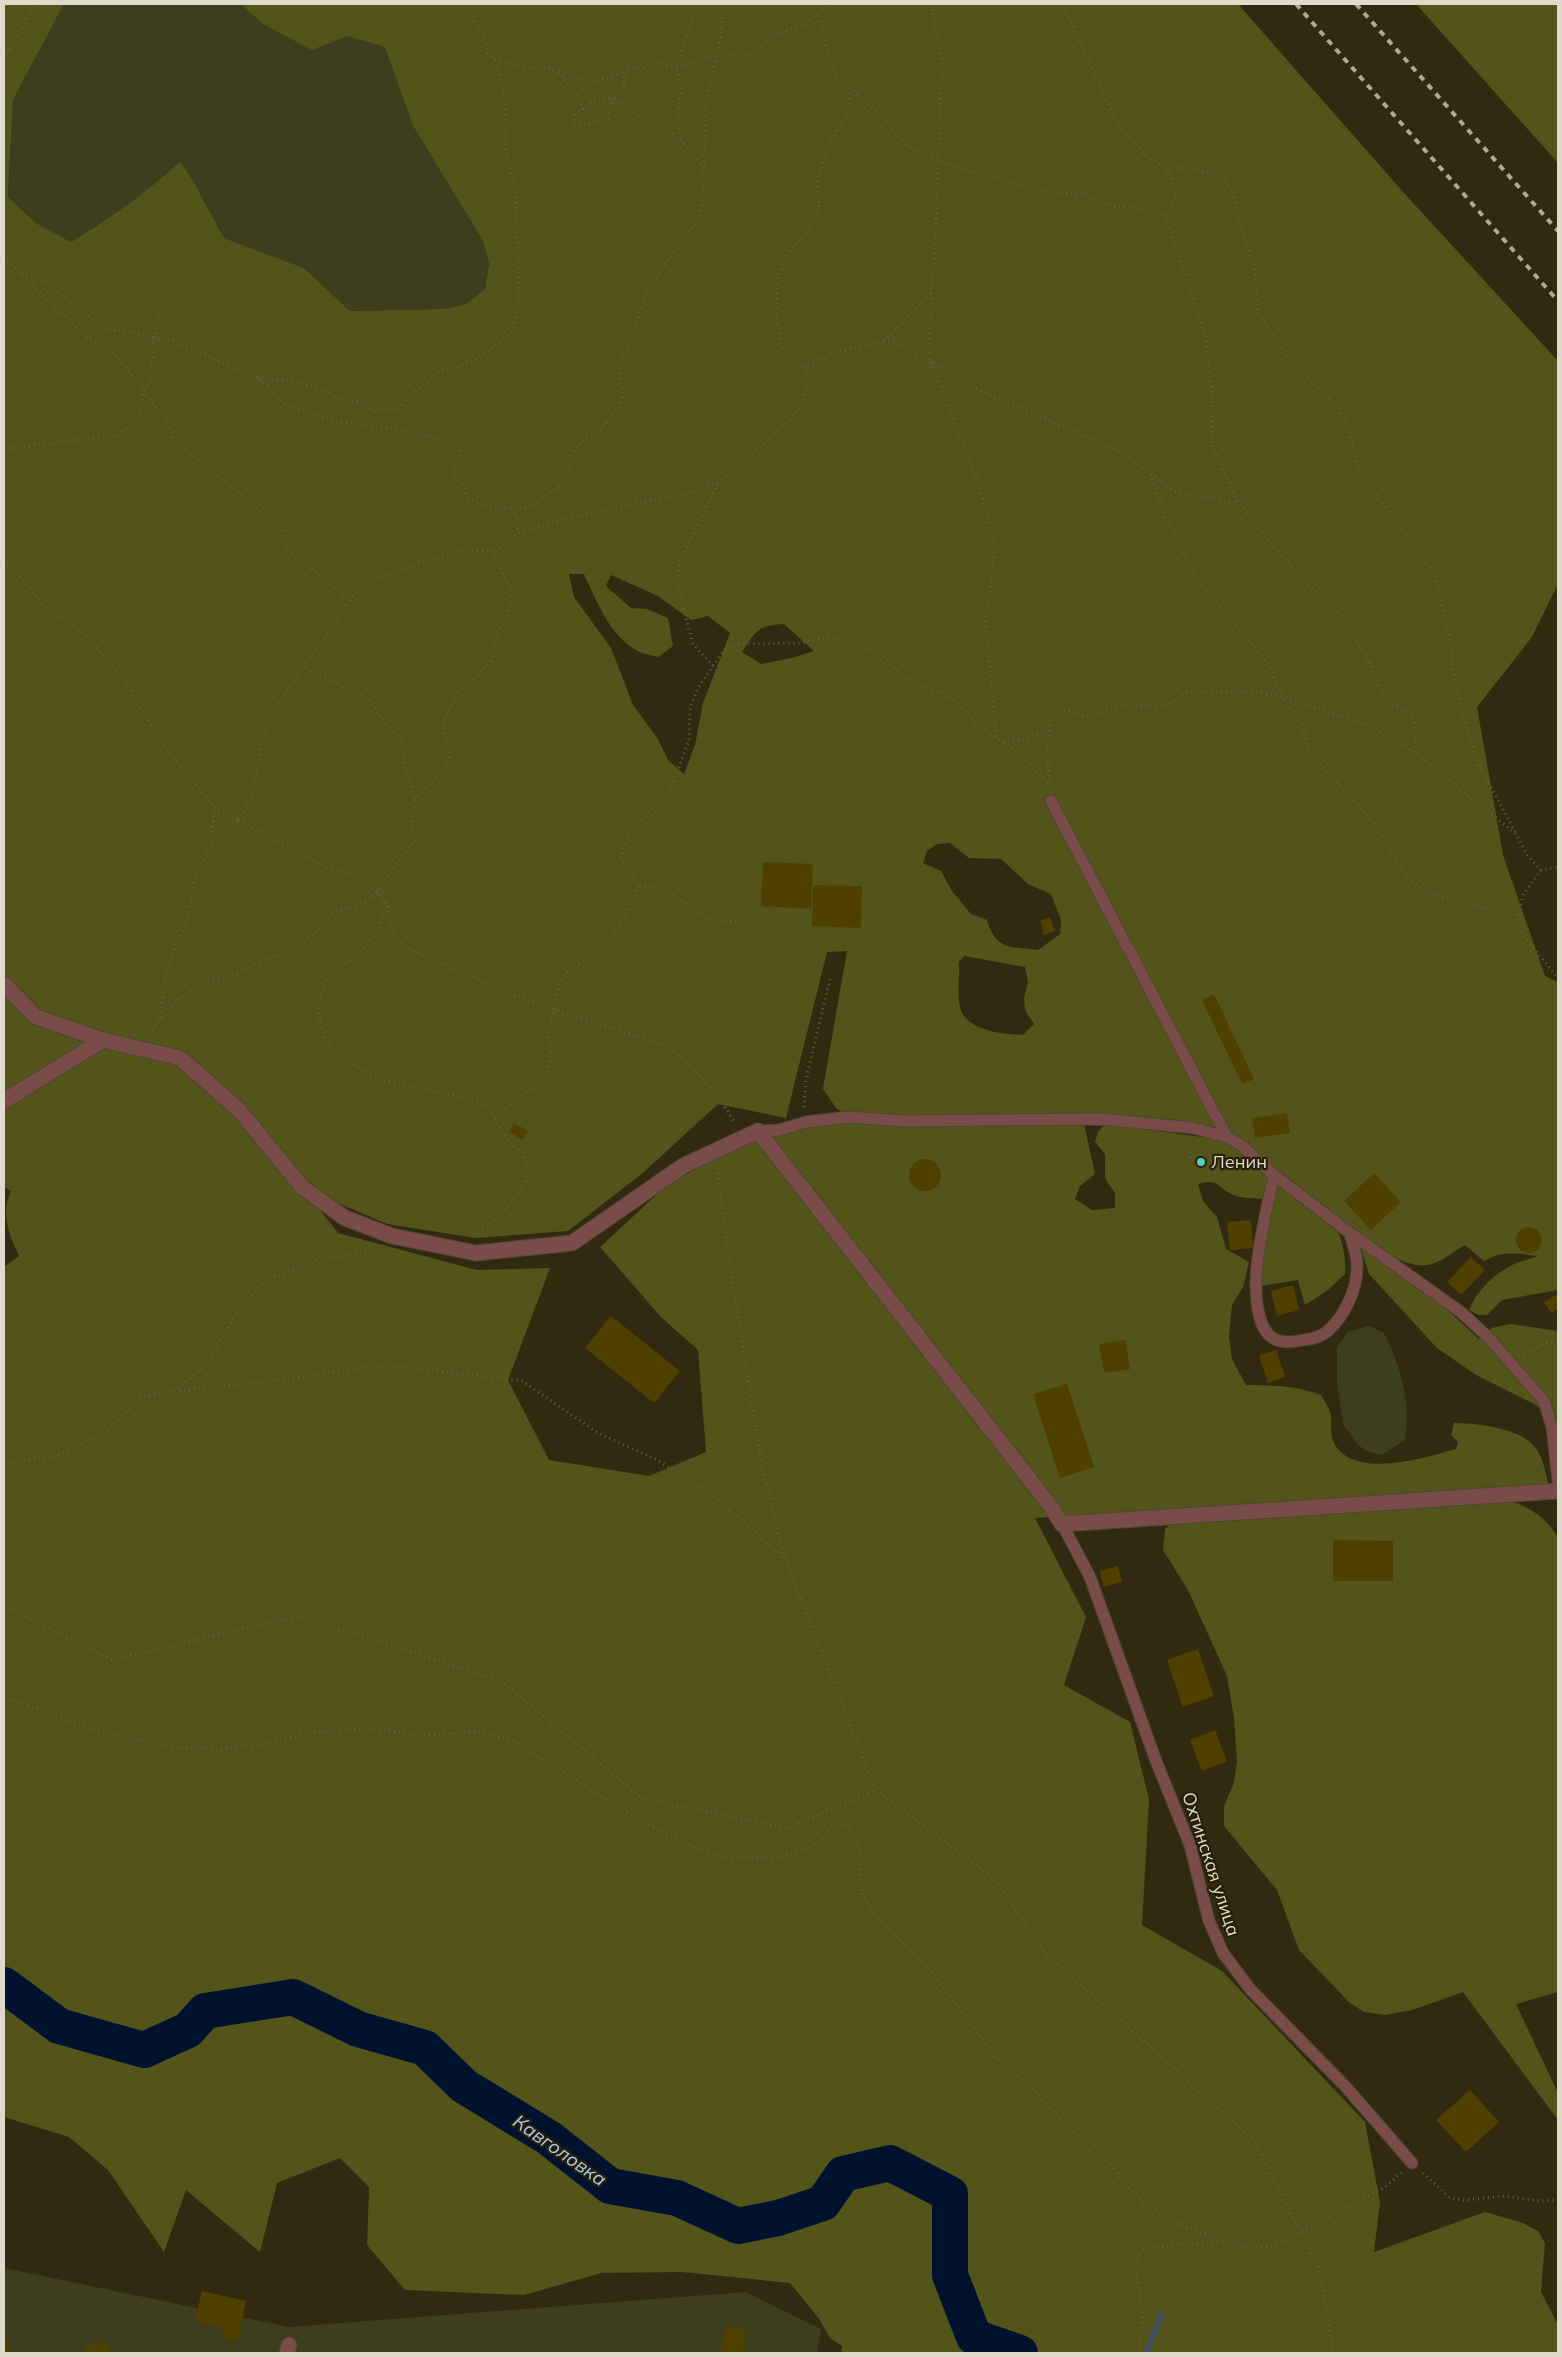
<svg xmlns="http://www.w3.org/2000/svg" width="1562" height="2357" font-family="Mulish,sans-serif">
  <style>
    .green { fill: #3c3e1d }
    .forest { fill: #52541a; fill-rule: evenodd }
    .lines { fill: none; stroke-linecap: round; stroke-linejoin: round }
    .stream { stroke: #434e5d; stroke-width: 6 }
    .river { stroke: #00122e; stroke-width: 36 }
    .building { fill: #504000 }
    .lane-casing { stroke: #4d462f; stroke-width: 13 }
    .street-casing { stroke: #4d462f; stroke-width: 17 }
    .path { stroke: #665f49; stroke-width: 3; stroke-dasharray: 1 4; stroke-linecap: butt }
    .lane { stroke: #7a4c49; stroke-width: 11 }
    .street { stroke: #7a4c49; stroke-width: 15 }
    .rail { stroke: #afa998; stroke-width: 4; stroke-dasharray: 6 6; stroke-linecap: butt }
    .poi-dot { fill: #57cec1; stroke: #272007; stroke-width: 2 }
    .labels { text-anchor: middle; stroke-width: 4.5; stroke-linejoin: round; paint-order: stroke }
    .poi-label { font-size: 18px; fill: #dfdacc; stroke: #272007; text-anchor: start }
    .street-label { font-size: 18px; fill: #dfdacc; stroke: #272007 }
    .water-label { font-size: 19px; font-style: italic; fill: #accaf3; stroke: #272007 }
  </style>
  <rect width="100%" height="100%" fill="#312a11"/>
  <!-- green -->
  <g class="green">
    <path d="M 64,4 L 372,4 L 413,126 L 483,241 L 489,264 L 485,289 L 466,304 L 443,309 L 350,311 L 304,268 L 224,238 L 194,182 L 180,163 C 146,193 110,218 71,242 L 36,223 L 8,197 L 13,100 Z"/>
    <path d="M 1369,1326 L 1384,1333 C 1402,1369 1410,1400 1405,1440 L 1382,1455 L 1368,1452 L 1357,1444 L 1343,1424 L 1337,1381 L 1337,1347 L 1348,1332 Z"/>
    <path d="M 4,2268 L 289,2327 L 746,2292 L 821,2329 L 817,2353 L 4,2353 Z"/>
  </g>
  <!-- forest -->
  <g class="forest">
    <path d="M 4,4 L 64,4 L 13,100 L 8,197 L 36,223 L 71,242 C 110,218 146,193 180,162 L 194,182 L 224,238 L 304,268 L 350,311 L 443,309 L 466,304 L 485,289 L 489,264 L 483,241 L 413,126 L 385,47 L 347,36 L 312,50 L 263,24 L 241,4 L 1238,4 L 1404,193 L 1558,361 L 1558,584 L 1532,637 L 1477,707 L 1503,855 L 1545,976 L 1558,982 L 1558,1290 L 1502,1300 L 1487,1315 L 1479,1315 L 1469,1310 C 1478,1288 1497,1271 1519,1262 C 1525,1260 1532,1259 1537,1256 C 1517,1253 1502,1251 1484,1261 L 1465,1245 C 1454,1251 1440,1263 1428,1265 C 1400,1270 1355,1232 1334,1216 C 1339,1238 1347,1250 1345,1274 L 1328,1290 L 1305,1305 L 1298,1280 L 1261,1286 L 1263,1249 L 1277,1185 L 1283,1179 L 1238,1139 L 1206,1125 L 1178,1120 L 1113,1114 L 903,1119 L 847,1115 L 836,1108 L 823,1089 L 847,951 L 827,952 L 786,1118 L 718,1104 L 644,1172 L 568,1231 L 476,1238 L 387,1224 L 303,1188 L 338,1233 L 477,1270 L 550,1268 L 508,1380 L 549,1460 L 649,1476 L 706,1452 L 698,1350 L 661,1317 L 600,1247 L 666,1186 L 757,1134 L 776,1136 L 806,1127 L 848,1120 L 903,1124 L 1084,1124 L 1095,1174 L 1080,1186 L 1075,1199 L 1092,1210 L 1115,1208 L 1115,1193 L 1105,1178 L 1105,1154 L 1095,1142 L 1098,1132 L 1105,1124 L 1225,1140 L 1240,1146 L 1273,1175 L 1268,1199 C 1256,1198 1241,1199 1231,1194 C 1217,1186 1217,1178 1198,1184 L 1203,1201 L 1217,1217 L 1226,1249 L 1249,1262 L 1243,1287 L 1232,1305 L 1229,1336 L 1232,1359 L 1246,1385 C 1271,1385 1297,1386 1321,1395 C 1324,1400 1328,1406 1330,1412 C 1333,1421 1329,1434 1334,1443 C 1354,1480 1424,1458 1456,1449 L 1458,1442 L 1451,1435 L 1454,1423 C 1476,1423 1518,1428 1533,1445 C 1543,1455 1545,1472 1549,1485 L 1035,1518 L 1086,1617 L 1064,1685 L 1130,1722 L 1149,1799 L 1142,1925 L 1222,1971 L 1365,2122 L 1380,2202 L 1374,2252 L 1485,2212 L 1523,2223 L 1538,2231 L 1545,2243 L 1541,2292 L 1558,2325 L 1558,2353 L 841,2353 L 842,2346 L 830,2338 L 820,2320 L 790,2283 L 682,2272 L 601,2273 L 524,2295 L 405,2290 L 367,2245 L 369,2187 L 340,2158 L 277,2183 L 260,2252 L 186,2190 L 164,2252 L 108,2170 L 69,2137 L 4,2117 L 4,1267 L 19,1256 C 9,1235 0,1212 11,1191 L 4,1187 L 4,1103 L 105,1042 L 161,1054 L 102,1039 L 4,1099 ZM 569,574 L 584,574 C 596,600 611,638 638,651 C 644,654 651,655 658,657 L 673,646 L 668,618 L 647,609 L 631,608 L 606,586 L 611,575 L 658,596 L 691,620 L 708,616 L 730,633 L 703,703 L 695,745 L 684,774 L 668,760 L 658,739 L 633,705 L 611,648 L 574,597 ZM 784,624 L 814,651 L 792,658 L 761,664 L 742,652 C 756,631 758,625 784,624 ZM 950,843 L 969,858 L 1001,859 L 1028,884 L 1051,894 L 1061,920 L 1060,934 L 1038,950 C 1010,946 996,951 987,920 L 971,914 L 952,891 L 941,871 L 923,863 L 927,851 L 937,844 ZM 964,956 L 1025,967 L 1028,982 L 1024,998 L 1025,1010 L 1034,1024 L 1023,1035 C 1005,1034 973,1032 962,1013 C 956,1000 960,977 959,962 Z"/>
    <path d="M 1416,4 L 1558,4 L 1558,163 Z"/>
    <path d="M 1360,1246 L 1443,1306 L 1479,1339 L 1492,1328 L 1510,1324 L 1558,1331 L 1558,1472 L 1550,1429 L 1538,1406 L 1476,1375 L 1437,1348 L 1369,1274 Z"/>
    <path d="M 1511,1501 C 1532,1509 1547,1518 1558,1538 L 1558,1992 L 1516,2004 L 1558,2093 L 1558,2120 L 1463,1992 L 1412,2010 L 1385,2015 L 1364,2012 L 1350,2003 L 1299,1950 L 1277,1890 L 1224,1826 L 1224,1806 L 1234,1783 L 1237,1761 L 1234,1718 L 1227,1676 L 1188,1590 L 1163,1550 L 1165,1529 L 1172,1523 Z"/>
  </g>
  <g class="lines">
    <!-- stream -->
    <path class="stream" d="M 1146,2353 L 1162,2314"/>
    <!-- river -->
    <path class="river" d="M 4,1985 L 59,2026 L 144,2050 L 188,2030 L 205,2011 L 293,1997 L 358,2029 L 425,2048 L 464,2086 L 549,2138 L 610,2186 L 677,2198 L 738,2226 L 778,2218 L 823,2203 L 843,2174 L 890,2163 L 950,2194 L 950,2275 L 974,2337 L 1020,2353"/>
  </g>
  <!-- building -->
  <g class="building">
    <path d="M 763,862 L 813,864 L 811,909 L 761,906 Z"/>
    <path d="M 813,885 L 862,886 L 861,928 L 812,926 Z"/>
    <path d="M 1050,917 L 1055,931 L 1044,935 L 1040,921 Z"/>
    <path d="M 1214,994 L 1254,1079 L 1242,1084 L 1202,1000 Z"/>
    <path d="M 1287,1113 L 1290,1133 L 1255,1138 L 1252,1118 Z"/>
    <path d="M 514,1123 L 528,1131 L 523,1140 L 509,1132 Z"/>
    <circle cx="925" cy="1175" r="16"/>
    <path d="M 1374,1173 L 1401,1202 L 1371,1230 L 1344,1201 Z"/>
    <path d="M 1251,1220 L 1253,1248 L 1230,1250 L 1227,1222 Z"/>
    <circle cx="1529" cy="1240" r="13"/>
    <path d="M 1471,1257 L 1485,1270 L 1461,1295 L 1447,1282 Z"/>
    <path d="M 1293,1285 L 1299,1310 L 1277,1316 L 1271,1291 Z"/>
    <path d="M 1558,1294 L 1558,1309 L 1551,1313 L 1544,1302 Z"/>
    <path d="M 611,1316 L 680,1371 L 654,1403 L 585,1348 Z"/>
    <path d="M 1125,1340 L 1130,1369 L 1104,1373 L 1099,1344 Z"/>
    <path d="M 1276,1350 L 1285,1377 L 1268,1383 L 1259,1355 Z"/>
    <path d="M 1067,1384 L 1094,1467 L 1060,1478 L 1033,1394 Z"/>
    <path d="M 1333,1540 L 1393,1541 L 1393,1581 L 1333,1581 Z"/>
    <path d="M 1118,1566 L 1122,1582 L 1104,1587 L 1100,1571 Z"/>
    <path d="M 1198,1649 L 1214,1696 L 1183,1707 L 1167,1660 Z"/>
    <path d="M 1215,1730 L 1227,1761 L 1202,1771 L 1190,1740 Z"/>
    <path d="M 1470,2090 L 1499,2122 L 1466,2152 L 1436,2120 Z"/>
    <path d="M 202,2291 L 246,2301 L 237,2341 L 222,2338 L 224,2328 L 195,2321 Z"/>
    <path d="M 727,2325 L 748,2331 L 742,2353 L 719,2353 Z"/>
    <path d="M 4,2334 L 12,2353 L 4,2353 Z"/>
    <path d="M 108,2342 L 110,2353 L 84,2353 L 83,2347 Z"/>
  </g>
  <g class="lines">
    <!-- lane casing -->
    <g class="lane-casing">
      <g id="lane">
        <path d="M 1051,801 L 1227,1137"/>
        <path d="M 758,1131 L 779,1130 L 806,1122 L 848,1117 L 904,1121 L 1102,1119 L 1193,1128 L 1227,1137 L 1241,1145 L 1274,1175 L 1350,1233 L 1462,1313 L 1488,1337 L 1544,1401 L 1552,1427 L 1558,1481"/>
        <path d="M 1274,1175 C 1266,1214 1248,1279 1260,1318 C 1266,1341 1281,1345 1303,1340 C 1312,1339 1321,1337 1328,1331 C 1345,1315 1357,1290 1357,1267 C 1358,1256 1352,1244 1350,1233"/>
        <path d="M 1062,1524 L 1090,1577 L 1156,1761 L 1190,1845 L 1209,1921 L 1223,1953 L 1250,1989 L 1346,2087 L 1412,2163"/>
      </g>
    </g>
    <!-- street casing -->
    <g class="street-casing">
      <g id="street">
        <path d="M 4,984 L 36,1017 L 103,1040"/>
        <path d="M 4,1101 L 103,1040 L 180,1058 L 239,1110 L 302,1187 L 345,1218 L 392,1236 L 476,1253 L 572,1243 L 683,1166 L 758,1131 L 1052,1508 L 1062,1524 L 1558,1491"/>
        <path d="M 287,2353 L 289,2345"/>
      </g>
    </g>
    <!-- path -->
    <g class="path">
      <path d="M 803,4 L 814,9 L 817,15 L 823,29 L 827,49 L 838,78 L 886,120 L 906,146 L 939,162 L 1040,191 L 1082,194 L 1115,206 L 1132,207 L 1166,216 L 1206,337 L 1213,402 L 1212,445 L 1239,504 L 1301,578 L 1343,617 L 1371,666 L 1386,702 L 1413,715 L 1416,737 L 1414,752 L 1516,834 L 1527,855 L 1541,870 L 1558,867"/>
      <path d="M 932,4 L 942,64 L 935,247 L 931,294 L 930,360 L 980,487 L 995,549 L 986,621 L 996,737"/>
      <path d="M 1062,4 L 1119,126 L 1145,155 L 1166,168 L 1186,168 L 1218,175 L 1233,189 L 1241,228 L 1255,267 L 1258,312 L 1284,352 L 1340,409 L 1351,437 L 1359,471 L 1433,571 L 1447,624 L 1457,695 L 1479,765 L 1516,833"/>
      <path d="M 4,58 L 36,4"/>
      <path d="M 495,58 L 531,68 L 546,67 L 558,72 L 577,95 L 583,109 L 574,115 L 574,123 L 580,126 L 608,118 L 613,99 L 625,104 L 638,115 L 661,123 L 695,155 L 702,168"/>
      <path d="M 559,72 C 590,84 594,85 624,71"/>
      <path d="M 583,109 L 597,98 L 613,99 L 625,85 L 623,78 L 625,71 L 644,67 L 656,62 L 676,67 L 717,56 L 749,55 L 759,50 L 768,38 L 804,24 L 832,4"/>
      <path d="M 684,143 L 680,135 L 678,113 L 682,86 L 676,67 L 688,32 L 695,4"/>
      <path d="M 1166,216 L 1176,199 L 1173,183 L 1166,168"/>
      <path d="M 4,257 L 87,338 L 115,353 L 167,421 L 175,442 L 280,526 L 289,551 L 350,600"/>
      <path d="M 22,274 L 43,280 L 51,286 L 58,294 L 76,304 L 93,320 L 109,330 L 127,331 L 173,341 L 255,377 L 268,386 L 271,392 L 285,404 L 339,422 L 406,430 L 457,444 C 468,457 452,464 453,476 L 462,483 L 468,498 L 491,509 L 528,508 L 564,483 L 569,475 L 570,459 L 576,446 L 584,439 L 600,431 L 621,404 L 623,390 L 618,377 L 620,366 L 636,326 L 645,293 L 696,222 L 703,201 L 706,105 L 711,77 L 719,49 L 724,4"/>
      <path d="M 883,342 L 899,345 L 930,360 L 979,390 L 1121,452 L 1173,491 L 1239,504"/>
      <path d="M 804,368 L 833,353 L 883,342 L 931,294"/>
      <path d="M 257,377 L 300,383 L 328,391 L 336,399 L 364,403 L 372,411 L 400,408 L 409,394 L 426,385 L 439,371 L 451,369 L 476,359 L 494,347 L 512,331 L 517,315 L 519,281 L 515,188 L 505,150 L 507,122 L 503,90 L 494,58 L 488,53 L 486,41 L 476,24 L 467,4"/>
      <path d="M 4,449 L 118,435 L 136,423 L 144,391 L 151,380 L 150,370 L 155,352 L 153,340 L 161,306"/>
      <path d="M 1151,474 L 1165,516 L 1196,578 L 1269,665 L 1282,696 L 1303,727 L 1309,752 L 1374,823 L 1407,878 L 1426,892 L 1493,910 L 1516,926"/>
      <path d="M 512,510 L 518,518 L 518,533"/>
      <path d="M 4,557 L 44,605 L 89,638 L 126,683 L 157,736 L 214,808 L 239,820"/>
      <path d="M 713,666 L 693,644 L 677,584 L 680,561 L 719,481"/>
      <path d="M 1003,742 L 1025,739 L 1050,729"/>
      <path d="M 1050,786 L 1047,754 L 1051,715 L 1072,710 L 1086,717 L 1119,706 L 1167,706 L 1187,692 L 1250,691 L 1282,696 L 1373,727 L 1414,752"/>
      <path d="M 415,800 L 447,766 L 450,753 L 443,722 L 458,692 L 480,673 L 493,658 L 494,639 L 507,619 L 512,591 L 495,559 L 495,551 L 518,533 L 538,526 L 636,503 L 687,494 L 719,481 L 787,423 L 803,404 L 808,381 L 804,368 L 784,357 L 777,321 L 777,278 L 787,253 L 805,235 L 819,209 L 817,180 L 830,142 L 846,117 L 852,90"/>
      <path d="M 1541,870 L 1523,895 L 1516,926 L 1558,978"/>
      <path d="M 639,886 L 613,938 L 592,955 L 568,970 L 558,987 L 554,1010 L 671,1047 L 715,1092 L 735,1123"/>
      <path d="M 385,903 L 378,929 L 362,953 L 343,965 L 323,985 L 318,1011 L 323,1034 L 335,1052 L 362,1070 L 387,1081 L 465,1097 L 487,1107 L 511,1144 L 523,1152 L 528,1172 L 522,1190 L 489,1226 L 473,1234"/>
      <path d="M 736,921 L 708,919 L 662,888 L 639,886 L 620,857 L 629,833 L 671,788 L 689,740 L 690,708 L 698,688 L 724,650 L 738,644 L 798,643 L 823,638 L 845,638 L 883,655 L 904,678 L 953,698 L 979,727 L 1021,753 L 1050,786"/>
      <path d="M 160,1018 L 164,985 L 171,958 L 187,920 L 196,876 L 212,843 L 214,808"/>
      <path d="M 151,1035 L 160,1018 L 179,999 L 204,983 L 231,976 L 255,964 L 287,952 L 320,930 L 326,918 L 337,911 L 363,903 L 378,893 L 393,868 L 415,841 L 411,826 L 415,800 L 405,769 L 402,740 L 382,719 L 369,699 L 303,667"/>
      <path d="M 804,1107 L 806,1080 L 830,979"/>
      <path d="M 495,1118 L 544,1078 L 551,1055 L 548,1036 L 554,1010 L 490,985 L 403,946 L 393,933 L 386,900 L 378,893 L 351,875 L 327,868 L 239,820 L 248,805 L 255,784 L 262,739 L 278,705 L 357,591 L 378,578 L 430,559 L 462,551 L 495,551"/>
      <path d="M 1190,1158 L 1191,1144"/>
      <path d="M 717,1168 L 733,1287 L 762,1466 L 785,1559 L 876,1790 L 997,1881 L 1044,1952 L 1253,2139 L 1318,2266 L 1334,2353"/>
      <path d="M 1524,1355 L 1544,1344 L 1558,1342"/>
      <path d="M 174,1391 L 308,1377 L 361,1367 L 416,1368 L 522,1381 L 598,1433 L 657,1460 L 711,1494 L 785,1559"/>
      <path d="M 4,1463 L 56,1456 L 104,1433 L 141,1398 L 174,1391 L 207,1364 L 232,1320 L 263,1282 L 317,1260 L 362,1252 L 372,1247"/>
      <path d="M 4,1605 L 112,1660 L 298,1616 L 502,1681 L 642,1799 L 787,1828 L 876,1790"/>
      <path d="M 4,1698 L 15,1700 L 77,1725 L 163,1746 L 220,1750 L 268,1743 L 306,1733 L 371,1728 L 418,1735 L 482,1732 L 514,1741 L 632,1816 L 682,1842 L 722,1857 L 776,1858 L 802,1850 L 821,1841 L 833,1825 L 847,1824 L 861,1851 L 861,1891 L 874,1914 L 927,1967 L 995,2056 L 1036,2092 L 1071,2131 L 1099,2148 L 1122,2181 L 1144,2203 L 1172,2221 L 1226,2242"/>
      <path d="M 1423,2173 L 1450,2198 L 1466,2200 L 1504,2196 L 1540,2201 L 1558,2200"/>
      <path d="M 835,2353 L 835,2352"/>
      <path d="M 1139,2353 C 1140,2339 1142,2325 1142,2310 C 1142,2292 1129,2267 1142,2250 L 1177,2244 L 1226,2242 L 1250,2248 L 1273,2247 L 1385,2187 L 1402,2172"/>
    </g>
    <!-- lane -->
    <use href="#lane" class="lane"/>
    <!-- street -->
    <use href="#street" class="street"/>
    <!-- rail -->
    <g class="rail">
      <path d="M 1296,4 L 1558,301"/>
      <path d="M 1356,4 L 1558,231"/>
    </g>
  </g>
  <!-- markers -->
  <circle class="poi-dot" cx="1201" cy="1162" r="5"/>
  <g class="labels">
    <!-- poi labels -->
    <g class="poi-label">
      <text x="1211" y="1168">Ленин</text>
    </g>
    <!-- street labels -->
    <g class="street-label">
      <text transform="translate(1211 1864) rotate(72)" y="6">Охтинская улица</text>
    </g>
    <!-- water labels -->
    <g class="water-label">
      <text transform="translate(560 2150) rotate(35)" y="7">Кавголовка</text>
    </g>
  </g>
  <!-- border -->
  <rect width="1562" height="2357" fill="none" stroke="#dfdacc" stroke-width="10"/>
</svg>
